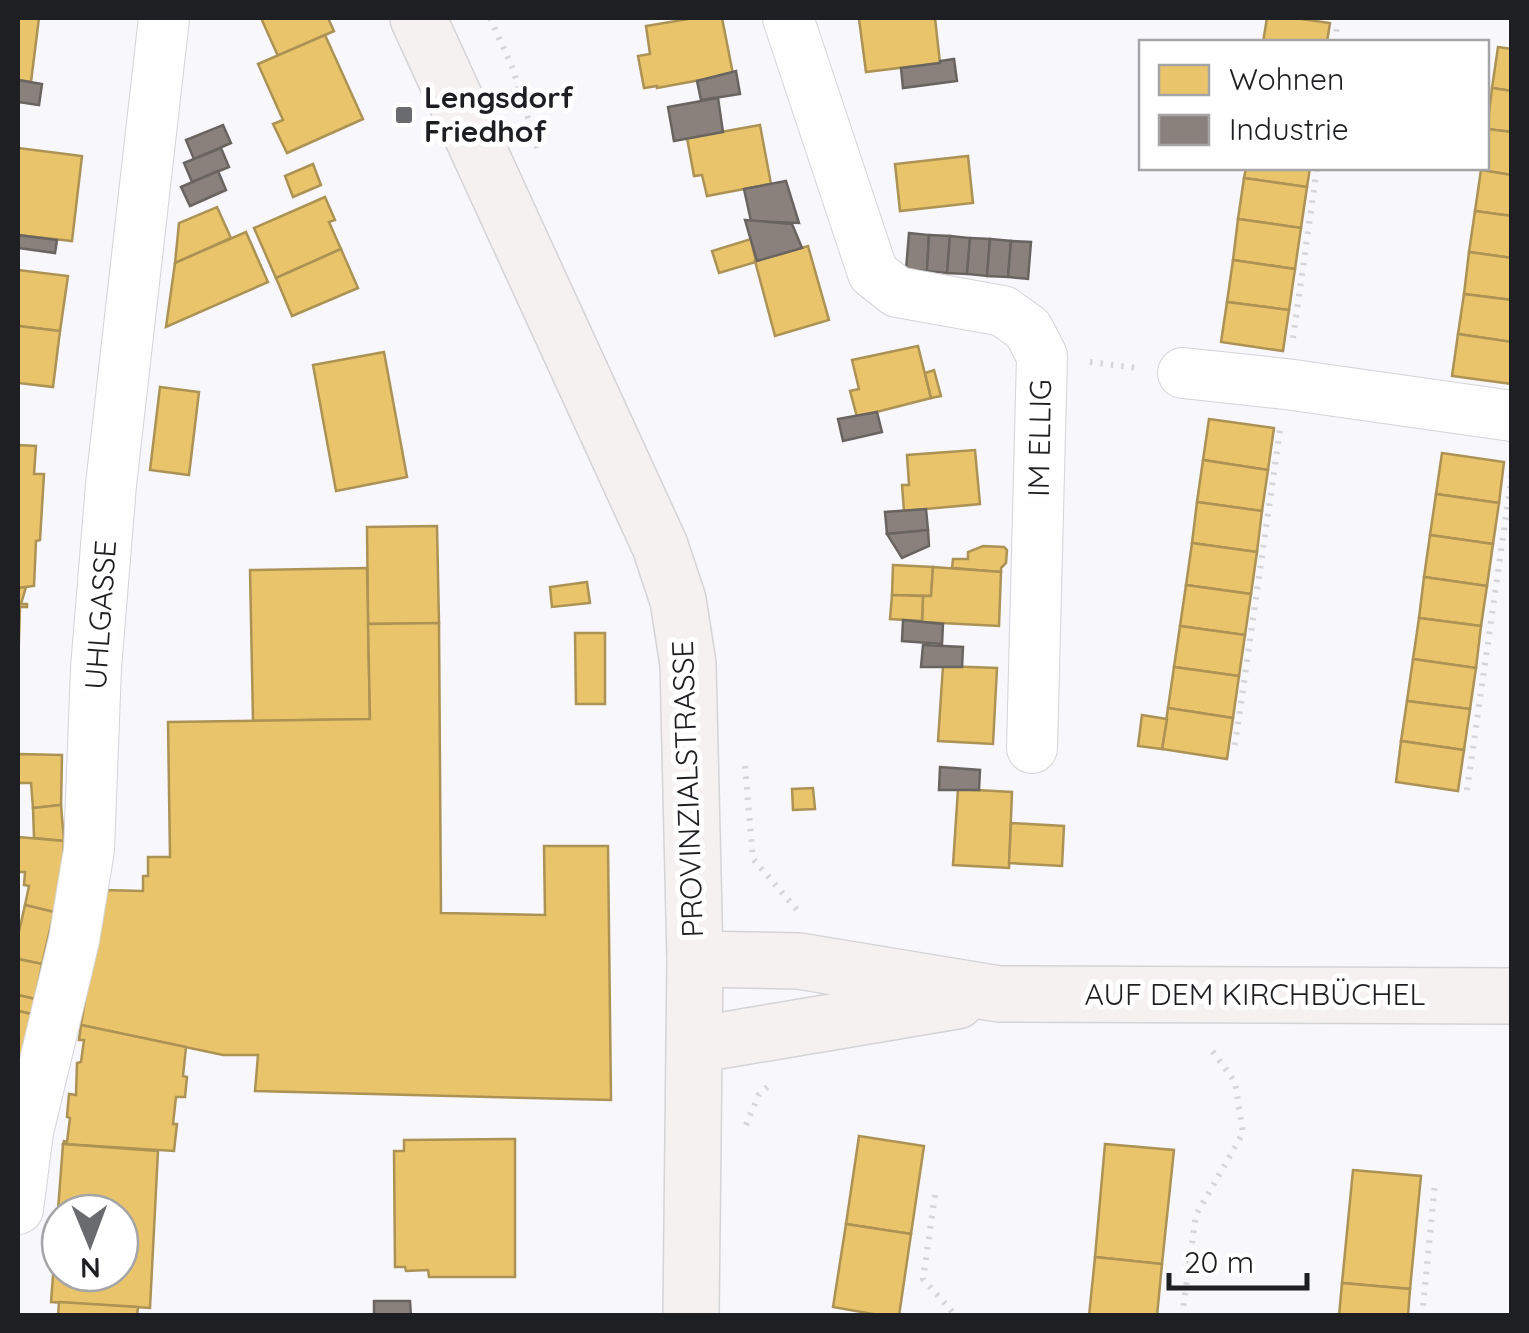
<svg xmlns="http://www.w3.org/2000/svg" width="1529" height="1333" font-family="Quicksand,sans-serif">
  <style>
    .homes { fill: #e9c46a; stroke: #ac9254; stroke-width: 2.5; fill-rule: evenodd }
    .industry { fill: #8a817c; stroke: #6a6461; stroke-width: 2.5 }
    .lines { fill: none; stroke-linecap: round; stroke-linejoin: round }
    .street-casing { stroke: #d4d4d7; stroke-width: 52 }
    .secondary-casing { stroke: #d4d4d7; stroke-width: 58 }
    .path { stroke: #d6d6d7; stroke-width: 6; stroke-dasharray: 2.5 8; stroke-linecap: butt }
    .street { stroke: #fefeff; stroke-width: 50 }
    .secondary { stroke: #f5f1f0; stroke-width: 55 }
    .poi-dot { fill: #6a6b6e; stroke: #fff; stroke-width: 4 }
    .labels { text-anchor: middle; stroke-width: 10; stroke-linejoin: round; paint-order: stroke }
    .poi-label { font-size: 30px; font-weight: bold; fill: #1e1f22; stroke: #fff; text-anchor: start }
    .street-label { font-size: 30px; fill: #1e1f22; stroke: #fff }
  </style>
  <rect width="100%" height="100%" fill="#f7f7fc"/>
  <!-- homes -->
  <g class="homes">
    <path d="M 18,18 L 39,18 L 31,82 L 18,80 Z"/>
    <path d="M 261,18 L 328,18 L 334,31 L 278,56 Z"/>
    <path d="M 694,18 L 722,18 L 733,74 L 657,88 L 657,86 L 644,88 L 638,56 L 650,54 L 646,26 Z"/>
    <path d="M 868,18 L 935,18 L 940,63 L 866,72 L 859,19 Z"/>
    <path d="M 1267,18 L 1294,18 L 1330,23 L 1327,42 L 1263,42 Z"/>
    <path d="M 325,35 L 363,119 L 287,153 L 273,124 L 283,120 L 258,64 Z"/>
    <path d="M 1498,47 L 1512,49 L 1512,91 L 1492,88 Z"/>
    <path d="M 1492,88 L 1512,91 L 1512,132 L 1487,129 Z"/>
    <path d="M 760,125 L 771,184 L 707,196 L 702,175 L 694,176 L 687,138 Z"/>
    <path d="M 1487,129 L 1512,132 L 1512,175 L 1481,170 L 1482,168 L 1486,168 Z"/>
    <path d="M 18,148 L 82,156 L 72,241 L 18,235 Z"/>
    <path d="M 968,156 L 973,203 L 900,211 L 895,164 Z"/>
    <path d="M 313,164 L 321,185 L 293,197 L 285,176 Z"/>
    <path d="M 1246,168 L 1310,168 L 1307,187 L 1244,178 Z"/>
    <path d="M 1481,170 L 1512,175 L 1512,216 L 1475,211 Z"/>
    <path d="M 1244,178 L 1307,187 L 1301,228 L 1238,219 Z"/>
    <path d="M 325,197 L 335,220 L 329,222 L 341,249 L 276,278 L 254,228 Z"/>
    <path d="M 217,207 L 231,238 L 175,263 L 179,223 Z"/>
    <path d="M 1475,211 L 1512,216 L 1512,258 L 1469,252 Z"/>
    <path d="M 1238,219 L 1301,228 L 1295,269 L 1233,260 Z"/>
    <path d="M 246,232 L 268,282 L 166,327 L 175,263 Z"/>
    <path d="M 751,239 L 756,262 L 719,273 L 712,251 Z"/>
    <path d="M 808,246 L 829,320 L 775,336 L 755,261 Z"/>
    <path d="M 341,249 L 358,288 L 292,316 L 276,278 Z"/>
    <path d="M 1469,252 L 1512,258 L 1512,300 L 1464,294 Z"/>
    <path d="M 1233,260 L 1295,269 L 1289,310 L 1227,302 Z"/>
    <path d="M 18,270 L 68,276 L 60,331 L 18,326 Z"/>
    <path d="M 1464,294 L 1512,300 L 1512,342 L 1458,334 Z"/>
    <path d="M 1227,302 L 1289,310 L 1283,351 L 1221,342 Z"/>
    <path d="M 18,326 L 60,331 L 53,387 L 18,383 Z"/>
    <path d="M 1458,334 L 1512,342 L 1512,384 L 1452,376 Z"/>
    <path d="M 918,346 L 931,398 L 857,417 L 850,391 L 859,389 L 852,360 Z"/>
    <path d="M 384,352 L 407,477 L 336,491 L 313,365 Z"/>
    <path d="M 934,370 L 941,396 L 931,398 L 925,373 Z"/>
    <path d="M 160,387 L 199,392 L 189,475 L 150,470 Z"/>
    <path d="M 1209,419 L 1274,428 L 1268,470 L 1203,460 Z"/>
    <path d="M 18,445 L 36,446 L 34,474 L 44,474 L 40,540 L 36,541 L 34,586 L 18,588 Z"/>
    <path d="M 975,450 L 980,504 L 904,511 L 902,485 L 909,485 L 907,455 Z"/>
    <path d="M 1442,453 L 1504,462 L 1499,503 L 1436,494 Z"/>
    <path d="M 1203,460 L 1268,470 L 1262,511 L 1197,502 Z"/>
    <path d="M 1436,494 L 1499,503 L 1493,544 L 1430,535 Z"/>
    <path d="M 1197,502 L 1262,511 L 1257,552 L 1192,543 Z"/>
    <path d="M 437,526 L 439,623 L 368,624 L 367,527 Z"/>
    <path d="M 1430,535 L 1493,544 L 1487,586 L 1424,577 Z"/>
    <path d="M 1192,543 L 1257,552 L 1251,594 L 1186,585 Z"/>
    <path d="M 983,546 L 1004,547 L 1007,550 L 1006,563 L 1001,568 L 1001,572 L 952,568 L 953,559 L 968,559 L 968,552 Z"/>
    <path d="M 893,565 L 933,567 L 931,596 L 892,595 Z"/>
    <path d="M 933,567 L 1001,572 L 999,626 L 922,622 L 923,596 L 931,596 Z"/>
    <path d="M 367,568 L 370,719 L 253,721 L 250,570 Z"/>
    <path d="M 1424,577 L 1487,586 L 1481,626 L 1419,618 Z"/>
    <path d="M 587,582 L 590,603 L 552,607 L 550,587 Z"/>
    <path d="M 1186,585 L 1251,594 L 1245,635 L 1180,626 Z"/>
    <path d="M 26,587 L 21,604 L 27,604 L 27,607 L 20,607 L 18,671 L 18,588 Z"/>
    <path d="M 892,595 L 923,596 L 922,621 L 890,619 Z"/>
    <path d="M 1419,618 L 1481,626 L 1476,668 L 1413,659 Z"/>
    <path d="M 439,623 L 441,913 L 545,915 L 544,846 L 608,846 L 611,1100 L 255,1091 L 258,1055 L 223,1055 L 81,1025 L 103,890 L 143,891 L 143,876 L 148,876 L 148,857 L 170,857 L 168,722 L 370,719 L 368,624 Z"/>
    <path d="M 1180,626 L 1245,635 L 1239,676 L 1174,667 Z"/>
    <path d="M 575,633 L 605,633 L 605,704 L 576,704 Z"/>
    <path d="M 1413,659 L 1476,668 L 1470,709 L 1407,701 Z"/>
    <path d="M 943,666 L 997,668 L 993,744 L 938,741 Z"/>
    <path d="M 1174,667 L 1239,676 L 1233,718 L 1168,708 Z"/>
    <path d="M 1407,701 L 1470,709 L 1464,750 L 1401,741 Z"/>
    <path d="M 1168,708 L 1233,718 L 1227,759 L 1162,749 Z"/>
    <path d="M 1142,715 L 1167,719 L 1162,749 L 1138,746 Z"/>
    <path d="M 1401,741 L 1464,750 L 1458,791 L 1396,782 Z"/>
    <path d="M 18,754 L 62,755 L 61,805 L 33,808 L 31,783 L 18,783 Z"/>
    <path d="M 813,788 L 815,809 L 793,810 L 792,789 Z"/>
    <path d="M 958,789 L 1012,792 L 1009,868 L 953,865 Z"/>
    <path d="M 61,805 L 64,841 L 34,838 L 33,808 Z"/>
    <path d="M 1011,823 L 1064,826 L 1062,866 L 1009,863 Z"/>
    <path d="M 18,837 L 64,841 L 62,874 L 54,912 L 25,905 L 29,886 L 24,885 L 25,872 L 18,872 Z"/>
    <path d="M 25,905 L 54,912 L 42,964 L 18,959 L 18,936 Z"/>
    <path d="M 18,959 L 42,964 L 35,999 L 18,995 Z"/>
    <path d="M 18,995 L 35,999 L 32,1014 L 18,1011 Z"/>
    <path d="M 18,1011 L 32,1014 L 18,1077 Z"/>
    <path d="M 81,1025 L 186,1047 L 183,1076 L 187,1077 L 185,1097 L 176,1097 L 173,1124 L 177,1124 L 174,1151 L 63,1144 L 64,1141 L 67,1142 L 70,1118 L 67,1117 L 69,1094 L 76,1095 L 77,1063 L 81,1062 L 84,1040 L 79,1040 Z"/>
    <path d="M 859,1136 L 924,1146 L 911,1234 L 846,1224 Z"/>
    <path d="M 515,1139 L 515,1277 L 429,1277 L 428,1270 L 406,1271 L 405,1267 L 395,1267 L 394,1151 L 404,1151 L 404,1140 Z"/>
    <path d="M 63,1144 L 158,1151 L 150,1308 L 51,1302 ZM 60,1213 L 120,1213 L 120,1273 L 60,1273 Z"/>
    <path d="M 1105,1144 L 1174,1150 L 1162,1264 L 1095,1257 Z"/>
    <path d="M 1353,1170 L 1421,1176 L 1410,1289 L 1342,1283 Z"/>
    <path d="M 846,1224 L 911,1234 L 899,1316 L 884,1316 L 833,1307 Z"/>
    <path d="M 1095,1257 L 1162,1264 L 1157,1316 L 1089,1316 Z"/>
    <path d="M 1342,1283 L 1410,1289 L 1408,1316 L 1339,1316 Z"/>
    <path d="M 59,1302 L 138,1307 L 137,1316 L 58,1316 Z"/>
  </g>
  <!-- industry -->
  <g class="industry">
    <path d="M 954,59 L 957,81 L 903,88 L 901,68 L 940,63 L 940,61 Z"/>
    <path d="M 736,71 L 740,94 L 701,100 L 697,81 Z"/>
    <path d="M 18,80 L 42,84 L 39,105 L 18,102 Z"/>
    <path d="M 718,98 L 723,132 L 674,141 L 668,107 Z"/>
    <path d="M 223,125 L 231,143 L 194,159 L 186,140 Z"/>
    <path d="M 221,148 L 229,167 L 192,182 L 184,163 Z"/>
    <path d="M 218,171 L 226,190 L 190,206 L 181,187 Z"/>
    <path d="M 786,181 L 799,223 L 751,221 L 744,189 Z"/>
    <path d="M 745,220 L 792,224 L 802,248 L 757,261 Z"/>
    <path d="M 909,233 L 929,235 L 927,271 L 906,270 Z"/>
    <path d="M 18,235 L 57,240 L 55,253 L 18,248 Z"/>
    <path d="M 929,235 L 950,236 L 947,273 L 927,271 Z"/>
    <path d="M 950,236 L 970,238 L 967,274 L 947,273 Z"/>
    <path d="M 970,238 L 990,239 L 987,276 L 967,274 Z"/>
    <path d="M 990,239 L 1011,241 L 1008,277 L 987,276 Z"/>
    <path d="M 1011,241 L 1031,242 L 1028,279 L 1008,277 Z"/>
    <path d="M 877,412 L 882,432 L 843,441 L 838,419 Z"/>
    <path d="M 926,509 L 928,530 L 887,534 L 885,512 Z"/>
    <path d="M 928,530 L 929,546 L 902,558 L 887,534 Z"/>
    <path d="M 903,620 L 943,624 L 942,644 L 902,641 Z"/>
    <path d="M 923,645 L 963,647 L 962,667 L 921,667 Z"/>
    <path d="M 940,767 L 980,770 L 979,790 L 939,790 Z"/>
    <path d="M 374,1301 L 410,1301 L 411,1316 L 374,1316 Z"/>
  </g>
  <g class="lines">
    <!-- street casing -->
    <g class="street-casing">
      <g id="street">
        <path d="M 788,18 L 873,273 L 897,292 L 1003,311 L 1028,329 L 1042,356 L 1032,748"/>
        <path d="M 1183,373 L 1286,384 L 1512,416"/>
        <path d="M 18,1209 L 28,1132 L 74,940 L 89,850 L 96,668 L 111,485 L 164,18"/>
      </g>
    </g>
    <!-- secondary casing -->
    <g class="secondary-casing">
      <g id="secondary">
        <path d="M 418,18 L 660,546 L 678,600 L 688,664 L 695,959 L 691,1316"/>
        <path d="M 695,959 L 799,961 L 999,994 L 1512,996"/>
        <path d="M 695,1045 L 957,1001"/>
      </g>
    </g>
    <!-- path -->
    <g class="path">
      <path d="M 490,18 L 513,69 L 537,148"/>
      <path d="M 1335,42 L 1337,25"/>
      <path d="M 1293,338 L 1317,168"/>
      <path d="M 1090,362 L 1137,368"/>
      <path d="M 1235,745 L 1280,430"/>
      <path d="M 745,766 L 753,859 L 798,911"/>
      <path d="M 1467,790 L 1512,474"/>
      <path d="M 746,1125 L 759,1094 L 770,1085"/>
      <path d="M 935,1195 L 923,1279 L 956,1316"/>
      <path d="M 1182,1316 L 1196,1215 L 1243,1133 L 1235,1082 L 1208,1045"/>
      <path d="M 1422,1316 L 1435,1184"/>
    </g>
    <!-- street -->
    <use href="#street" class="street"/>
    <!-- secondary -->
    <use href="#secondary" class="secondary"/>
  </g>
  <!-- markers -->
  <rect class="poi-dot" x="394" y="105" width="20" height="20" rx="5"/>
  <g class="labels">
    <!-- poi labels -->
    <g class="poi-label">
      <text x="424" y="108">Lengsdorf<tspan x="424" dy="34">Friedhof</tspan></text>
    </g>
    <!-- street labels -->
    <g class="street-label">
      <text transform="translate(1040 438) rotate(-89)" y="10">IM ELLIG</text>
      <text transform="translate(101 615) rotate(-86)" y="10">UHLGASSE</text>
      <text transform="translate(688 789) rotate(-92)" y="10">PROVINZIALSTRASSE</text>
      <text x="1255" y="1005">AUF DEM KIRCHBÜCHEL</text>
    </g>
  </g>
  <!-- border -->
  <rect width="1529" height="1333" fill="none" stroke="#1e1f22" stroke-width="40"/>
  <!-- legend -->
  <rect x="1139" y="40" width="350" height="130" fill="#ffffff" stroke="#a5a5a7" stroke-width="2.5"/>
  <rect x="1159" y="65" width="50" height="30" fill="#e9c46a" stroke="#a5a5a7" stroke-width="2.5"/>
  <text x="1229" y="90" font-size="30" fill="#1e1f22">Wohnen</text>
  <rect x="1159" y="115" width="50" height="30" fill="#8a817c" stroke="#a5a5a7" stroke-width="2.5"/>
  <text x="1229" y="140" font-size="30" fill="#1e1f22">Industrie</text>
  <!-- north arrow -->
  <g transform="translate(90 1243) rotate(179)"><circle r="48" fill="#ffffff" stroke="#a5a5a7" stroke-width="2.5"/>
  <path d="M0-8L18 38L0 25L-18 38Z" fill="#6a6b6e"/>
  <text y="-15" font-size="28" font-weight="bold" text-anchor="middle" fill="#1e1f22">N</text>
  </g>
  <!-- scale -->
  <path d="M1169 1273v15h138v-15" fill="none" stroke="#1e1f22" stroke-width="5"/>
  <text x="1184" y="1273" font-size="30" fill="#1e1f22" stroke="#ffffff" stroke-width="8" paint-order="stroke">20 m</text>
</svg>
